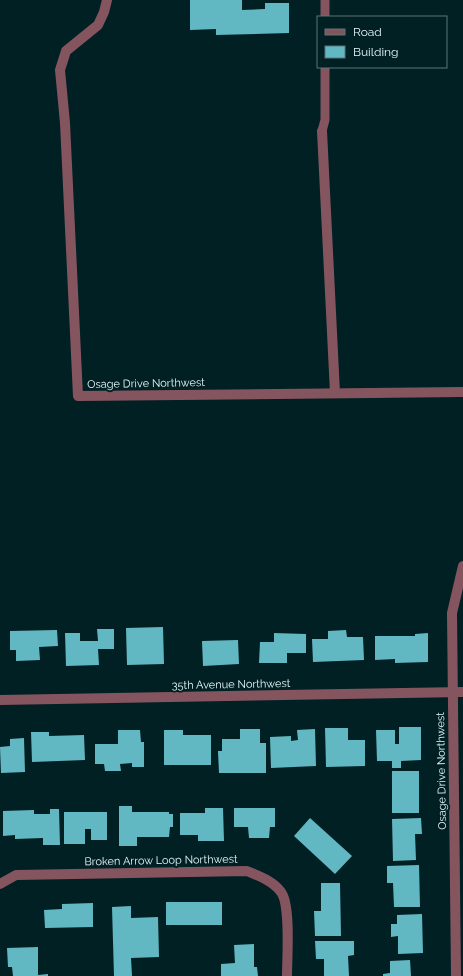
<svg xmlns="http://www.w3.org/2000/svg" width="463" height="976" font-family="Raleway,sans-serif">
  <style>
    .building { fill: #62b8c2 }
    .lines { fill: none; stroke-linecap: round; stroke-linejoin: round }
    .service { stroke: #84555f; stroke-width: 9 }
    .minor { stroke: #84555f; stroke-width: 10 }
    .labels { text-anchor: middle; stroke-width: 4; stroke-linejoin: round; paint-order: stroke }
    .street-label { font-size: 11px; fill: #e4f6f8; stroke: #002024 }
  </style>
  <rect width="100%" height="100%" fill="#002024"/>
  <!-- building -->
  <g class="building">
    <path d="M 190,0 L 242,0 L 242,10 L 265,9 L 265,3 L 289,3 L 289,33 L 216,35 L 216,29 L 190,30 Z"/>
    <path d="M 163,627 L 164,664 L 127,665 L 126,628 Z"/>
    <path d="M 97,629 L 114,629 L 114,649 L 98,649 L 99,665 L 66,666 L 65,633 L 80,633 L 80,641 L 98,641 Z"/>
    <path d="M 57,630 L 58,646 L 39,647 L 40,660 L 16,661 L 16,650 L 10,650 L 10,631 Z"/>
    <path d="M 346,630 L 347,637 L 363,637 L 364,660 L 313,662 L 312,639 L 328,639 L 328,631 Z"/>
    <path d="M 274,633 L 306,634 L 306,653 L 287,653 L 287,663 L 259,663 L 260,642 L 274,642 Z"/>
    <path d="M 428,633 L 428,662 L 395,663 L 395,659 L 375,660 L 375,636 L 415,636 L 415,634 Z"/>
    <path d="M 238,640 L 239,664 L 203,666 L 202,641 Z"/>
    <path d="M 399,727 L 421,727 L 421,760 L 401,761 L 401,768 L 392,768 L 392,761 L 377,761 L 376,730 L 395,730 L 395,744 L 399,744 Z"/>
    <path d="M 325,728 L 348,728 L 348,740 L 365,740 L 365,766 L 326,767 Z"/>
    <path d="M 240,729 L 260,729 L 260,743 L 266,743 L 266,773 L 219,773 L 218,751 L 222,751 L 222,739 L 240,739 Z"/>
    <path d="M 315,729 L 316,766 L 271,768 L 270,737 L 291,736 L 291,741 L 298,740 L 297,730 Z"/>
    <path d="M 118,730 L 140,730 L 141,742 L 144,742 L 144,767 L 132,767 L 132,763 L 120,764 L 121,771 L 105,771 L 104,764 L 95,764 L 95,744 L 118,744 Z"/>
    <path d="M 164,730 L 183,730 L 183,735 L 211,735 L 211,765 L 164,765 Z"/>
    <path d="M 31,732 L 49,732 L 49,736 L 84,735 L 85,760 L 32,762 Z"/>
    <path d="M 24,738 L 25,772 L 1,773 L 0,747 L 10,746 L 10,739 Z"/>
    <rect x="392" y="771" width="27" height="42"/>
    <path d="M 119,806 L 132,806 L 132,812 L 169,812 L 169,814 L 173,814 L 173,827 L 170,827 L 169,837 L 137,837 L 137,846 L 119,846 Z"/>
    <path d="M 205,808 L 223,808 L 224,841 L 198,841 L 198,835 L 180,835 L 180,813 L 205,813 Z"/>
    <path d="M 234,808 L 275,808 L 275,827 L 270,827 L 269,838 L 249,838 L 248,827 L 234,827 Z"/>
    <path d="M 50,809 L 59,809 L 60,845 L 43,845 L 43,838 L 15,839 L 15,835 L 3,836 L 3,811 L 34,810 L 34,814 L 50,814 Z"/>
    <path d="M 64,812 L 107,812 L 107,840 L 91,840 L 91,829 L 85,829 L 85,844 L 64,844 Z"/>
    <path d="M 310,818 L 352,856 L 335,874 L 294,836 Z"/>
    <path d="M 421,818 L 422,834 L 415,834 L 416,860 L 393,861 L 392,819 Z"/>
    <path d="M 419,865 L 420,907 L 394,907 L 393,883 L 387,883 L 387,866 Z"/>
    <path d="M 321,883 L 340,883 L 341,936 L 315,936 L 314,911 L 321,911 Z"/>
    <rect x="166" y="902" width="56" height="23"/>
    <path d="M 93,903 L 93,927 L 45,928 L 44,910 L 62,909 L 62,904 Z"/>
    <path d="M 131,906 L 131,918 L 158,917 L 159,957 L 131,958 L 132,976 L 114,976 L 112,907 Z"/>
    <path d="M 422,914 L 423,953 L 398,954 L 398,936 L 391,937 L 391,924 L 397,924 L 397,915 Z"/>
    <path d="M 315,941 L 354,941 L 354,955 L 348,956 L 349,976 L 324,976 L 324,959 L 316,959 Z"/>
    <path d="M 254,944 L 254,967 L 257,967 L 258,976 L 221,976 L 221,964 L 235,963 L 234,945 Z"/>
    <path d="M 38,947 L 38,975 L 48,974 L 48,976 L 13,976 L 12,967 L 8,967 L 7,948 Z"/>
    <path d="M 410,960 L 411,976 L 383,976 L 383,974 L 390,973 L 390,961 Z"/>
  </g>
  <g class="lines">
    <!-- service -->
    <g class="service">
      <path d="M 325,0 L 325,17"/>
      <path d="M 322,131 L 325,120 L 325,67"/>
    </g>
    <!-- minor -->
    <g class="minor">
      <path d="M 107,0 L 104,12 L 98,25 L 66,51 L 60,70 L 65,123 L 78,396 L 463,392"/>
      <path d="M 322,131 L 335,393"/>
      <path d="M 0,700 L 463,692"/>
      <path d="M 0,884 L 16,875 L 247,871 C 259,876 273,881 281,892 C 291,905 287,958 287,976"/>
      <path d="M 456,976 L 452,613 L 463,566"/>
    </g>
  </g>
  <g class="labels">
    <!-- street labels -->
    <g class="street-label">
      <text transform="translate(146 383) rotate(-1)" y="4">Osage Drive Northwest</text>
      <text transform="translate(231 684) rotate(-1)" y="4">35th Avenue Northwest</text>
      <text transform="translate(441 771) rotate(-91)" y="4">Osage Drive Northwest</text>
      <text transform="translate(161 860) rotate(-1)" y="4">Broken Arrow Loop Northwest</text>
    </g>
  </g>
  <!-- legend -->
  <rect x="317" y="16" width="130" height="52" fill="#002024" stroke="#5b7679"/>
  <rect x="325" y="29" width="20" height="6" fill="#84555f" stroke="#5b7679"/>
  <text x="353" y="36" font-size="12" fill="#e4f6f8">Road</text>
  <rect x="325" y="46" width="20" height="12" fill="#62b8c2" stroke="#5b7679"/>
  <text x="353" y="56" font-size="12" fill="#e4f6f8">Building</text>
</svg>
